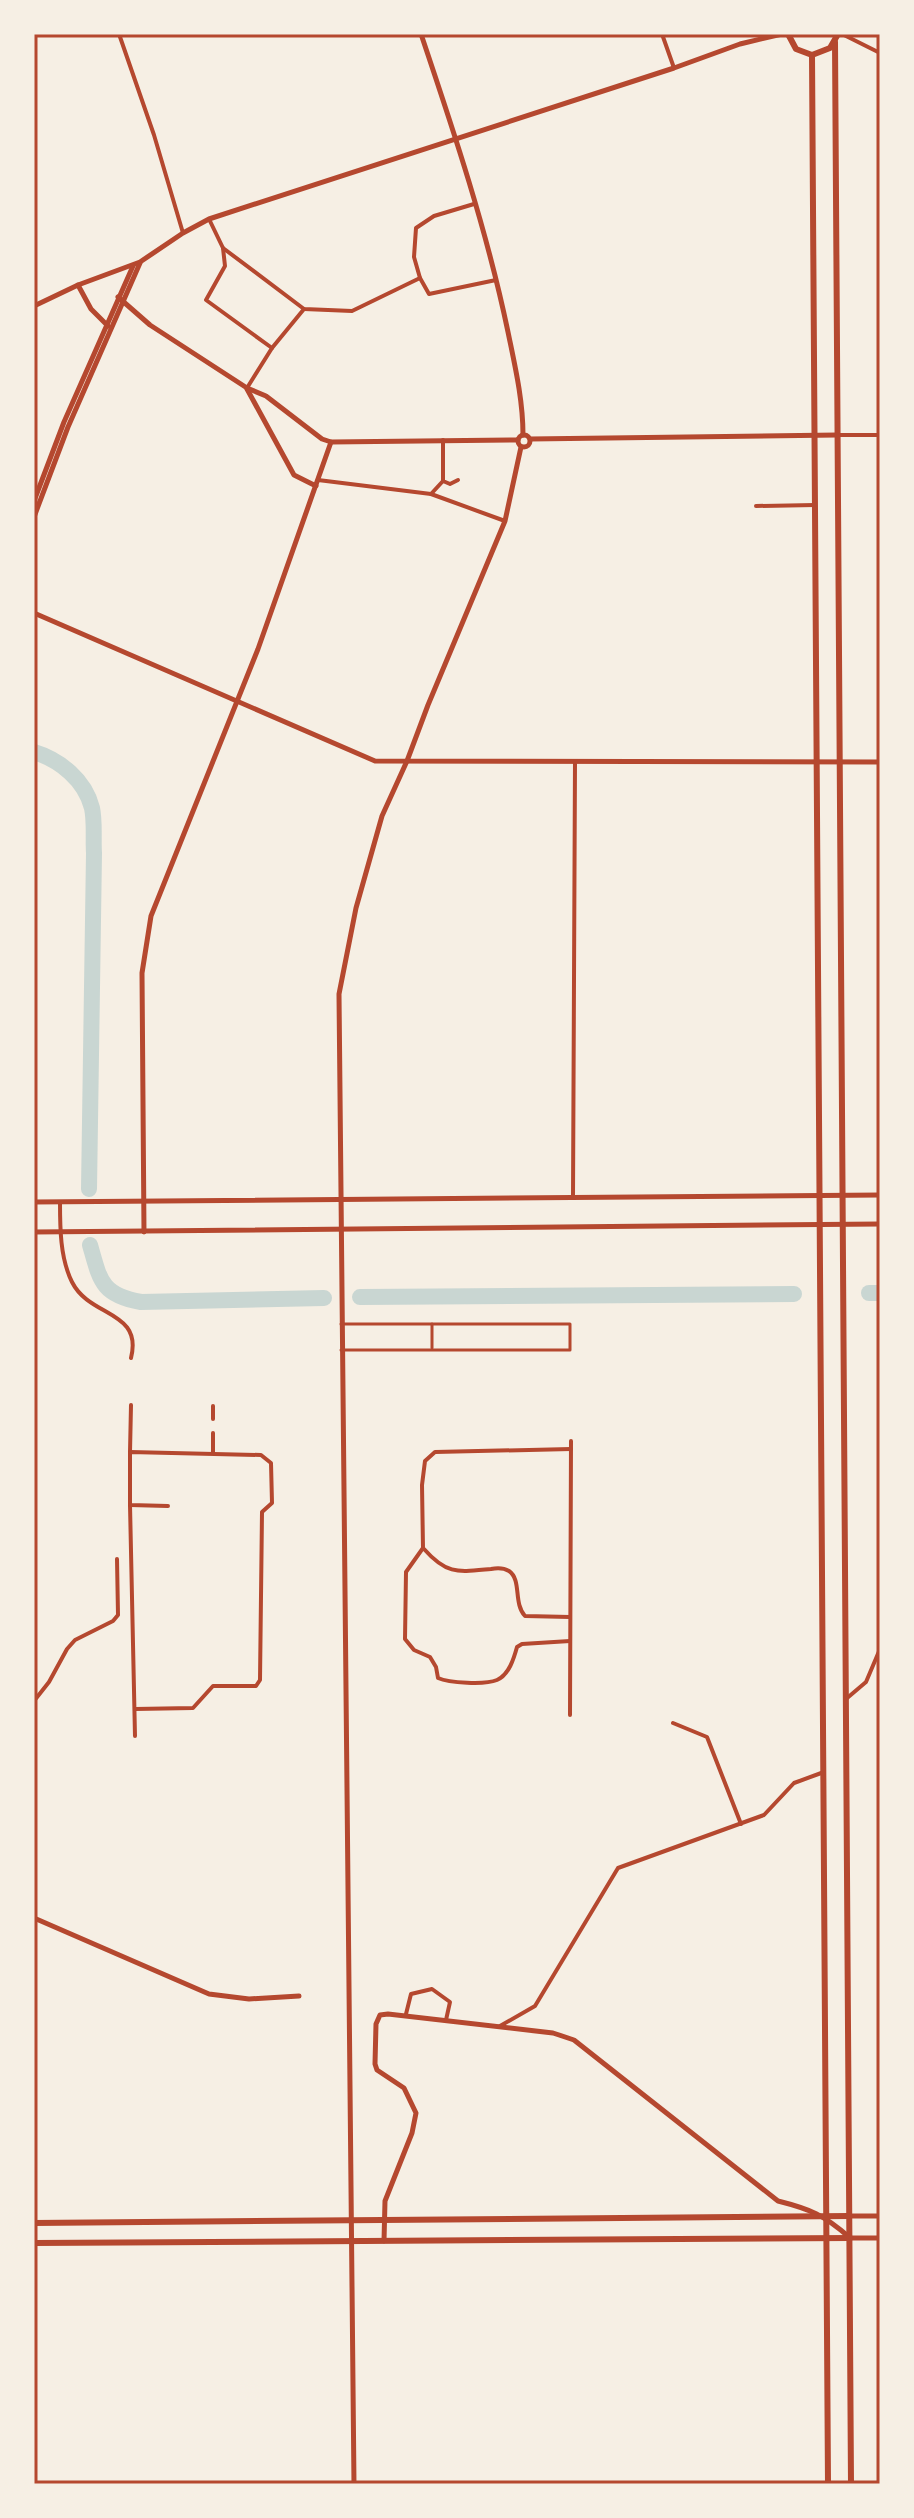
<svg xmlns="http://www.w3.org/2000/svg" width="914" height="2518" font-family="Inter,sans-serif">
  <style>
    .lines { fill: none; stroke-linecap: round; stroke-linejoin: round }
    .river { stroke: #c9d6d2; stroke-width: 16 }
    .pedestrian { stroke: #b5482f; stroke-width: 3 }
    .minor { stroke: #b5482f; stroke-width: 4 }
    .tertiary { stroke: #b5482f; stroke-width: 5 }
    .secondary { stroke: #b5482f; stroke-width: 5 }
    .trunk { stroke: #b5482f; stroke-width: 6 }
    .neatline { fill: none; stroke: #b5482f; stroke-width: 3 }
  </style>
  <rect width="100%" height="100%" fill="#f6efe4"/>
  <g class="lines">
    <!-- river -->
    <g class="river">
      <path d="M 34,752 C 60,760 85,780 92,808 C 95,822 93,839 94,853 L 89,1189"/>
      <path d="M 90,1245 C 100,1280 101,1295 141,1302 L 324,1298"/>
      <path d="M 869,1293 L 880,1293"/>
      <path d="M 360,1297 L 794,1294"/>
    </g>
    <!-- pedestrian -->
    <g class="pedestrian">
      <path d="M 341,1324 L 570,1324 L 570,1350 L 341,1350"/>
      <path d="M 432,1324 L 432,1348"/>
    </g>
    <!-- minor -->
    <g class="minor">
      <path d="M 119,34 L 154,135 L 183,233"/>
      <path d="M 662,34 L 674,68"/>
      <path d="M 842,34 L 880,53"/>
      <path d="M 209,219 L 223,248 L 304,309 L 352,311 L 420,278 L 429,294 L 496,280"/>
      <path d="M 223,248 L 225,266 L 206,300 L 272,348"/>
      <path d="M 420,278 L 414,257 L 416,228 L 434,216 L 474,204"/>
      <path d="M 247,388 L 272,348 L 304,309"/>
      <path d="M 838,435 L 880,435"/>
      <path d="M 443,440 L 443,481 L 450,484 L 458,480"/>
      <path d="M 318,480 L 431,494 L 505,521"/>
      <path d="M 431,494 L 443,481"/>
      <path d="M 756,506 L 815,505"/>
      <path d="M 573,1198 L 575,762"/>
      <path d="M 60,1202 C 60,1227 60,1258 72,1282 C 90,1318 143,1310 131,1358"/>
      <path d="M 213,1419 L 213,1406"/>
      <path d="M 130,1452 L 131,1405"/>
      <path d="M 213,1453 L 213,1433"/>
      <path d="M 130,1505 L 135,1736"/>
      <path d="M 424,1549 C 447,1575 458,1572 491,1569 C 496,1568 504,1568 509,1571 C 522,1580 513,1603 525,1616 L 570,1617"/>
      <path d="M 570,1641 L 522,1644 L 517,1647 C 514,1658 509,1675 497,1680 C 485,1685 449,1683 438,1678 L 436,1667 L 430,1657 L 414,1650 L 405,1639 L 406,1572 L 423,1548 L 422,1485 L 425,1461 L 435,1452 L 571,1449"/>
      <path d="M 846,1699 L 866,1682 L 880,1649"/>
      <path d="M 34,1701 L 49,1682 L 67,1649 L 75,1640 L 113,1621 L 118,1615 L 117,1559"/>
      <path d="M 135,1709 L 193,1708 L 213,1686 L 256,1686 L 260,1680 L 262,1512 L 272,1503 L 271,1463 L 261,1455 L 130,1452 L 130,1505 L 168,1506"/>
      <path d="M 570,1715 L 571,1441"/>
      <path d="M 673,1723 L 707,1737 L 741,1824"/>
      <path d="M 406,2014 L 411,1994 L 432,1989 L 450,2002 L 446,2020"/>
      <path d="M 500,2026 L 535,2006 L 618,1868 L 764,1815 L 794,1783 L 824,1772"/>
    </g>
    <!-- tertiary -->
    <g class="tertiary">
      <path d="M 421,34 C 454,132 487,231 508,332 C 515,366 523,400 523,435"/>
      <path d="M 78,285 L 91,309 L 108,326"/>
      <path d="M 118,297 L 150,325 L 247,388 L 266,396 L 322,439 L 331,442 L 518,440"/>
      <path d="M 34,306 L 78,285 L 140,262 L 183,233 L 209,219 L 674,68 L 740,44 L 782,34"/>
      <path d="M 247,389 L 294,475 L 316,486"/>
      <circle cx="524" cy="441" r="6"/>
      <path d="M 530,439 L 837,435"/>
      <path d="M 34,501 L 64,422 L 133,266"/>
      <path d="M 34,517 L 68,427 L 140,263"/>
      <path d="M 34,613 L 375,761 L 880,762"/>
      <path d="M 34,1202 L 880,1195"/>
      <path d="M 34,1232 L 880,1224"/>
      <path d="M 144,1232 L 142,973 L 151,916 L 258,649 L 331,442"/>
      <path d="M 34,1918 L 209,1994 L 249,1999 L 299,1996"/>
      <path d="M 384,2241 L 385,2201 L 412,2133 L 416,2113 L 404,2088 L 377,2070 L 375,2064 L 376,2024 L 380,2015 L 388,2014 L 553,2033 L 574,2040 L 778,2201 C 810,2209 824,2215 849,2237"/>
      <path d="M 354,2484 L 339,994 L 356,908 L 382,816 L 407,761 L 428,705 L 505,521 L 521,447"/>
    </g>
    <!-- secondary -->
    <g class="secondary">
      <path d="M 849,2216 L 880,2216"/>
      <path d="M 850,2238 L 880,2238"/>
    </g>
    <!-- trunk -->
    <g class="trunk">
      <path d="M 788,34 L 796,49 L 812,55 L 830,48 L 838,34"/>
      <path d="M 835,42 L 851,2484"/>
      <path d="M 812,55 L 828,2484"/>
      <path d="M 34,2223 L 849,2216"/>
      <path d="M 34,2243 L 850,2238"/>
    </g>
  </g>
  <!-- border -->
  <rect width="914" height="2518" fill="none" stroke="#f6efe4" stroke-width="72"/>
  <rect x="36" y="36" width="842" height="2446" class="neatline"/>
</svg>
